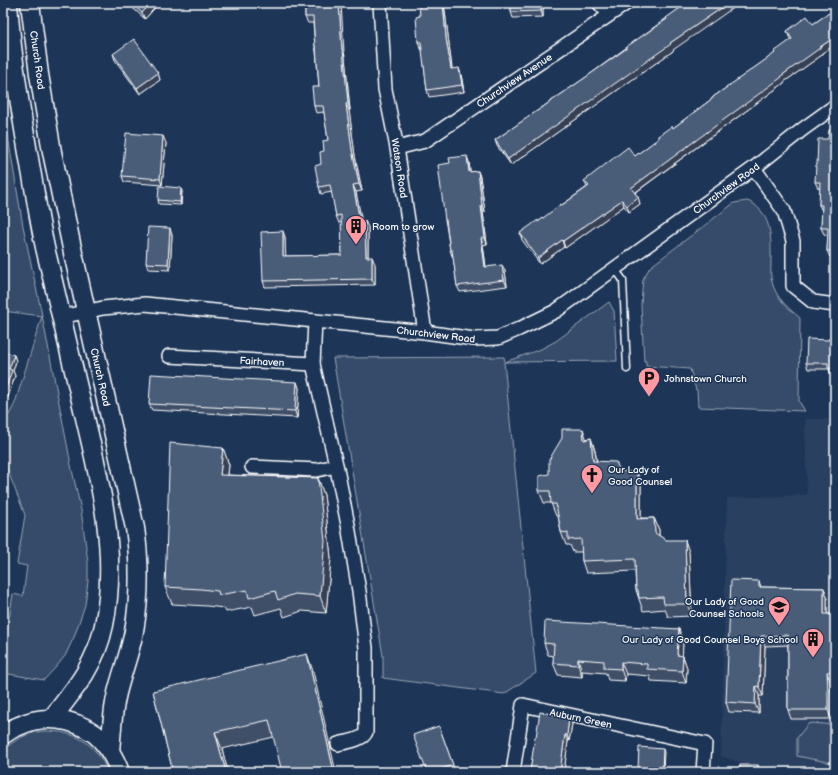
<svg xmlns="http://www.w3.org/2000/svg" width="838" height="775" font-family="'Balsamiq Sans',sans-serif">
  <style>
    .built { fill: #2a4161 }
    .green { fill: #364b69; stroke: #9aa5b4 }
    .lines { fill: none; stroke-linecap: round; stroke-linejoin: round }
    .service-casing { stroke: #fff; stroke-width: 9 }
    .minor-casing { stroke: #fff; stroke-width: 16 }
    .secondary-casing { stroke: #fff; stroke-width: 21 }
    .service { stroke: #1d3557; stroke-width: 6 }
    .minor { stroke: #1d3557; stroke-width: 13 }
    .secondary { stroke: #1d3557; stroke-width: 18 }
    .wall { fill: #405068; stroke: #fff }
    .shaded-wall { fill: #344155; stroke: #fff }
    .building { fill: #4a5d79; stroke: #fff }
    .labels { text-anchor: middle; stroke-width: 3; stroke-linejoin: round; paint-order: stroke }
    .street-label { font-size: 10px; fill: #fff; stroke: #1d3557 }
    .poi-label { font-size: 10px; fill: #fff; stroke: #1d3557; text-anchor: start }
  </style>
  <rect width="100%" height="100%" fill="#1d3557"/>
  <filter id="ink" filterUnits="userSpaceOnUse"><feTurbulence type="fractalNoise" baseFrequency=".025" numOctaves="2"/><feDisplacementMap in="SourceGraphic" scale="8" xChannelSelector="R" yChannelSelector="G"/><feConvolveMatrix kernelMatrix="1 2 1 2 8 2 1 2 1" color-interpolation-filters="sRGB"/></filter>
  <g filter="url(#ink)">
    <!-- built -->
    <path class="built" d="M 805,419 L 835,419 L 835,772 L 768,772 L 721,756 L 727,498 L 807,495 Z"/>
    <!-- green -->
    <g class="green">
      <path d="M 3,101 L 10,149 L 23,226 L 42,315 L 72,470 L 81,510 L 88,562 L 88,581 L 85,605 L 74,637 L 65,656 L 56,667 L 44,680 L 3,673 L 3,657 L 13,594 L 23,596 L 27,566 L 17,564 L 25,515 L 6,466 L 3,466 L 3,418 L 9,415 L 15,403 L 42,316 L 3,311 Z"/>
      <path d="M 747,201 C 750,202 753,203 755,205 C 773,219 771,243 771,263 C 771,270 770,276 772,282 C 776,298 788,308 800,318 L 799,401 L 805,411 L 698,407 L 697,390 L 696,390 L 690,369 L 646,366 L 646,361 L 644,361 L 641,305 L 642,290 L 643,279 L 650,267 L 734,203 Z"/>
      <path d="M 609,302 L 614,311 L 617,361 L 504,362 L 536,673 L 504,694 L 383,678 L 383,656 L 333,358 L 504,357 L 505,362 L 541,349 L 556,341 Z"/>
      <path d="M 812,723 L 835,725 L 835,772 L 833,772 L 832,763 L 797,756 L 797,738 L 808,724 Z"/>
      <path d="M 44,731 C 76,731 95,743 108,772 L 3,772 L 3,751 C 15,739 27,733 44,731 Z"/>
    </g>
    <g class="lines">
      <!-- service casing -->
      <g class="service-casing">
        <path id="service" d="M 615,269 L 623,280 L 627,369"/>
      </g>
      <!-- minor casing -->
      <g class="minor-casing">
        <g id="minor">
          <path d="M 380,3 L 385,89 L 397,148 L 425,332"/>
          <path d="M 599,3 L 609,14"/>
          <path d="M 397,148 L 425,141 L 627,3"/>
          <path d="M 754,168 L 784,211 L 793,241 L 793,286 L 813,302 L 835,305"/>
          <path d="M 61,317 L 103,308 L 145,304 L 425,332 L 474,339 L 498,338 L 519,329 L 556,311 L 754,168 L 803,129 L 835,106"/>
          <path d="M 169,356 L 313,364 L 315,321"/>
          <path d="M 313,364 L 337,469 L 348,525 L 359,591 L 366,648 L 366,725 C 366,727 366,730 366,732 C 363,740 346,742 338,744"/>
          <path d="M 252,467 L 317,470 L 336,466"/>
          <path d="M 513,772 L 523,705 L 705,744 L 703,772"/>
        </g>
      </g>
      <!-- secondary casing -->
      <g class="secondary-casing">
        <g id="secondary">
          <path d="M 8,3 C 12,61 22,119 32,176 C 37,204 41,233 48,260 C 59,308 71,357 82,405 C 99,477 119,551 104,625 C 96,664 76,688 52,718"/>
          <path d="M 30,3 L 39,74 L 52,152 L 73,253 L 135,528 C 140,563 140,597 134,631 C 130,653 122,672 117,693 C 112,712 112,732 110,751"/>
          <path d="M 3,735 C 8,731 13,728 19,726 C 43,714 73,718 95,734 C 106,743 115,759 120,772"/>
        </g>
      </g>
      <!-- service -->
      <use href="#service" class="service"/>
      <!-- minor -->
      <use href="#minor" class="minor"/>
      <!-- secondary -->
      <use href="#secondary" class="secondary"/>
    </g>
    <!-- wall -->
    <g class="wall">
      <path d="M 127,3 L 159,3 L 145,19 Z"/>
      <path d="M 305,3 L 344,52 L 345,57 L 350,110 L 349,110 L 355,156 L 362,191 L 356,192 L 361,221 L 368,227 L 368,257 L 375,264 L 375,285 L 265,287 L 263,281 L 285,237 L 285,256 L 342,255 L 342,222 L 339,223 L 336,216 L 332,192 L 321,194 L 319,187 L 321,164 L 324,151 L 328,140 L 324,112 L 316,113 L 314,106 L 319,87 L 316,51 L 315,47 L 313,23 L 308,23 L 305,17 Z"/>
      <path d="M 419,3 L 444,3 L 449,44 L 452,69 L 461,74 L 464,92 L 429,97 L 427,90 L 422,49 L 421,49 L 418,42 L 420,16 Z"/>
      <path d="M 511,3 L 543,3 L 543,17 L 513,18 L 511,12 Z"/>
      <path d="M 687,3 L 673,50 L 673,51 L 511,165 L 497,146 L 495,140 L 589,75 Z"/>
      <path d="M 835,9 L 835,45 L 822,53 L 822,55 L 784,82 L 784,83 L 635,193 L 638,197 L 640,204 L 629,212 L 624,206 L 565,248 L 564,247 L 540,264 L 522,240 L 520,233 L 538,222 L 587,187 L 584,181 L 635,156 L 658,139 L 658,136 L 673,128 L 713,98 L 713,97 L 774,54 L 791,40 L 789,37 L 787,31 L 813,24 Z"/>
      <path d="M 113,54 L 158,73 L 160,80 L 140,94 L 115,60 Z"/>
      <path d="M 835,130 L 835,257 L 830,257 L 827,251 L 828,235 L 824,234 L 821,228 L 822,211 L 819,205 L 820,189 L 818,188 L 815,182 L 828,139 Z"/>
      <path d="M 166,143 L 162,185 L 124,182 L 122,176 Z"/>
      <path d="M 469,162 L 470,172 L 478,171 L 480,177 L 485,212 L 483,212 L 487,244 L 483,245 L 486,267 L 505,271 L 507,286 L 460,292 L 457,286 L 453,256 L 452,256 L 450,250 L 446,225 L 445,220 Z"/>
      <path d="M 182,191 L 181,205 L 159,204 L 158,200 Z"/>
      <path d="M 172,235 L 170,270 L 148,269 L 146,263 Z"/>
      <path d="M 835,338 L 835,375 L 831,375 L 829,369 L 808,369 L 806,363 L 829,340 Z"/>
      <path d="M 3,351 L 14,355 L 16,361 L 13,371 L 15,376 L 8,397 L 3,396 Z"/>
      <path d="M 297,382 L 299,388 L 297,418 L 152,410 L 149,404 Z"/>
      <path d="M 583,429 L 586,439 L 591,438 L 595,451 L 597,461 L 620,471 L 641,484 L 641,518 L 654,518 L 659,530 L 659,536 L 666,540 L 689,552 L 692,616 L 668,617 L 665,609 L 643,611 L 636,590 L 635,571 L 586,573 L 582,561 L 582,552 L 573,552 L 570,545 L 566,545 L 561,532 L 558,516 L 556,516 L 551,503 L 544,503 L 539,491 L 549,474 Z"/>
      <path d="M 223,448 L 229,465 L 228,475 L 318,478 L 324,495 L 331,558 L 326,613 L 302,611 L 284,617 L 281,608 L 255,615 L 252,607 L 226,612 L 224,608 L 207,606 L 172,604 L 165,587 Z"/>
      <path d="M 759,581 L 761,587 L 824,588 L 827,597 L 827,614 L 835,614 L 835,681 L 830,681 L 832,699 L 831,719 L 791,719 L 788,710 L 788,645 L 765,646 L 763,696 L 759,696 L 759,713 L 729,712 L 726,702 Z"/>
      <path d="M 679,629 L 683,642 L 682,656 L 683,656 L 687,668 L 686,683 L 651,681 L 650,676 L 626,674 L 625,681 L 608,680 L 606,673 L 582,671 L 582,677 L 558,675 L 553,663 L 554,656 L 548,655 L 544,643 Z"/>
      <path d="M 313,671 L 274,737 L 222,749 L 228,772 L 173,772 L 153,691 Z"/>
      <path d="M 572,724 L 569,741 L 568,741 L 564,772 L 530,772 L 536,737 Z"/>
      <path d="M 439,726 L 455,771 L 452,772 L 427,772 Z"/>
    </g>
    <!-- shaded-wall -->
    <g class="shaded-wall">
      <path d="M 151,3 L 159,3 L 145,19 L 142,13 Z"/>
      <path d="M 339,3 L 341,3 L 344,52 L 345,57 L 350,110 L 348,103 L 342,50 Z"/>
      <path d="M 443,3 L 444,3 L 449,44 L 453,76 L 451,69 L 446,38 Z"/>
      <path d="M 541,3 L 543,3 L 543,17 L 541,11 Z"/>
      <path d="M 729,3 L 740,3 L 673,50 L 673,51 L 511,165 L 508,159 L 670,43 Z"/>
      <path d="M 835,37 L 835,45 L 822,53 L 822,55 L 784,82 L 784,83 L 633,194 L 631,188 L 781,76 L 820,47 Z"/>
      <path d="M 459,68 L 461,74 L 464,92 L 462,85 Z"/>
      <path d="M 158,73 L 160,80 L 140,94 L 137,88 Z"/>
      <path d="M 346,104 L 349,110 L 355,156 L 362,191 L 359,184 L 352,150 Z"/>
      <path d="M 163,136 L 166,143 L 162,185 L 160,179 Z"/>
      <path d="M 467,156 L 469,162 L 471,179 L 469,172 Z"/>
      <path d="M 478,171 L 480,177 L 485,212 L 482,206 Z"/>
      <path d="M 353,185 L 356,192 L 363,227 L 360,221 Z"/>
      <path d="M 181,188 L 182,191 L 181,205 L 180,202 Z"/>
      <path d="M 638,197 L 640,204 L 629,212 L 627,206 Z"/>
      <path d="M 622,200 L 624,206 L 565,248 L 563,241 Z"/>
      <path d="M 481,206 L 483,212 L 487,244 L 485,238 Z"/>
      <path d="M 365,221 L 368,227 L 368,264 L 366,257 Z"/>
      <path d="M 170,228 L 172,235 L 170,270 L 168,264 Z"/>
      <path d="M 283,231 L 285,237 L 286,263 L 283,256 Z"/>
      <path d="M 481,238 L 483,245 L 487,274 L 485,267 Z"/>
      <path d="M 562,240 L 564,247 L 540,264 L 538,258 Z"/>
      <path d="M 372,257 L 375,264 L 375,285 L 372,279 Z"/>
      <path d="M 502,265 L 505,271 L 507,286 L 504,280 Z"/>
      <path d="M 14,355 L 16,361 L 13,371 L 15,376 L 8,397 L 5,391 L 9,369 Z"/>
      <path d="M 297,382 L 299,388 L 297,418 L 295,411 Z"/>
      <path d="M 583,429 L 587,441 L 584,440 Z"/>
      <path d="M 591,438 L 595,451 L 598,474 L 593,461 Z"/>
      <path d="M 223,448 L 229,465 L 226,492 L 220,475 Z"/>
      <path d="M 637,472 L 641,484 L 641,531 L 637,519 Z"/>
      <path d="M 318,478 L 324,495 L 331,558 L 326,613 L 320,596 Z"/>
      <path d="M 654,518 L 659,530 L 659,545 L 655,533 Z"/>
      <path d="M 685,540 L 689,552 L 692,616 L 687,604 Z"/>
      <path d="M 824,588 L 827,597 L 827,624 L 824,614 Z"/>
      <path d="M 679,629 L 683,642 L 682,667 L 677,655 Z"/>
      <path d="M 761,636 L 765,646 L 763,696 L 759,687 Z"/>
      <path d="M 307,654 L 313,671 L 336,772 L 334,772 Z"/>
      <path d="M 683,656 L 687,668 L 686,683 L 682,671 Z"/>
      <path d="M 578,659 L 582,671 L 582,677 L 578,665 Z"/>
      <path d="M 621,662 L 626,674 L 625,681 L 621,669 Z"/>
      <path d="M 827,672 L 830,681 L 832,699 L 831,719 L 828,710 Z"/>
      <path d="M 756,686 L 759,696 L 759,713 L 755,704 Z"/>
      <path d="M 569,717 L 572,724 L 569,741 L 567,735 Z"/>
      <path d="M 215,732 L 222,749 L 228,772 L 226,772 Z"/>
      <path d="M 565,735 L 568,741 L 564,772 L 560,772 Z"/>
      <path d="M 663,749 L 664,752 L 663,772 L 662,772 Z"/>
      <path d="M 758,765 L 760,772 L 758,772 Z"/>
    </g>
    <!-- building -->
    <g class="building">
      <path d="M 131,3 L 151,3 L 142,13 Z"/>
      <path d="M 305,3 L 339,3 L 342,50 L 343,50 L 348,103 L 346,104 L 352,150 L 359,184 L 353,185 L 360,221 L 365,221 L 366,257 L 372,257 L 372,279 L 263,281 L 261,232 L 283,231 L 283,256 L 342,255 L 341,215 L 336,216 L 330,185 L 319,187 L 315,166 L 321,164 L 320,152 L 324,151 L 323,141 L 328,140 L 323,106 L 314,106 L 312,87 L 319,87 L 316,47 L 315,47 L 313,17 L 305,17 Z"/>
      <path d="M 419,3 L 443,3 L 446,38 L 451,69 L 459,68 L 462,85 L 427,90 L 421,42 L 418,42 L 416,17 L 420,16 Z"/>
      <path d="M 511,3 L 541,3 L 541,11 L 511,12 Z"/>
      <path d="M 687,3 L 729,3 L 670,43 L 671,44 L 508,159 L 495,140 L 589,75 L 627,48 L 626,47 L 667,19 L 666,18 Z"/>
      <path d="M 835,9 L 835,37 L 820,47 L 820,48 L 781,76 L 782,77 L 631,188 L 638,197 L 627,206 L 622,200 L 563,241 L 562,240 L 538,258 L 520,233 L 538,220 L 538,222 L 561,204 L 562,205 L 589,186 L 584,181 L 628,147 L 635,156 L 659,138 L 658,136 L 672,126 L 673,128 L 713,98 L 713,97 L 775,53 L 774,52 L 792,39 L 787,31 L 807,16 L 813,24 Z"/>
      <path d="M 134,39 L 158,73 L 137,88 L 113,54 Z"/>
      <path d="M 829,130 L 835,130 L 835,251 L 827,251 L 828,228 L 821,228 L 822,205 L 819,205 L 820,182 L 815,182 L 816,165 L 817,165 L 818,139 L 828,139 Z"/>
      <path d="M 126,133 L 163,136 L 160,179 L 122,176 Z"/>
      <path d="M 467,156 L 469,172 L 478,171 L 482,206 L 481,206 L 485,238 L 481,238 L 485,267 L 502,265 L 504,280 L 457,286 L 452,250 L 450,250 L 446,220 L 445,220 L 438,165 L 450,163 L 449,158 Z"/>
      <path d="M 159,186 L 181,188 L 180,202 L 158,200 Z"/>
      <path d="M 148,227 L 170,228 L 168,264 L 146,263 Z"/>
      <path d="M 829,338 L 835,338 L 835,369 L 828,368 L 828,363 L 806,363 L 807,339 L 829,340 Z"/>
      <path d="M 3,351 L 14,355 L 9,369 L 12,370 L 5,391 L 3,390 Z"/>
      <path d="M 151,374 L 297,382 L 295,411 L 149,404 Z"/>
      <path d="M 562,429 L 583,429 L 584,440 L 591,438 L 593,461 L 616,462 L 620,471 L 637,472 L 637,519 L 654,518 L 655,533 L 666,540 L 685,540 L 687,604 L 664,604 L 663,597 L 639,598 L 638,590 L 636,590 L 635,559 L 582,561 L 581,539 L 568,540 L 568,533 L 561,532 L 556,504 L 551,504 L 550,491 L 539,491 L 539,476 L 549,474 L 549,460 L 562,438 Z"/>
      <path d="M 170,443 L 223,448 L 220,475 L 318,478 L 325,541 L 320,596 L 295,594 L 278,600 L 275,591 L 249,598 L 247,590 L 219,595 L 218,591 L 201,589 L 165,587 Z"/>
      <path d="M 731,580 L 759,581 L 759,587 L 824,588 L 824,614 L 835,614 L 835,671 L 827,672 L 828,690 L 828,710 L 788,710 L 788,635 L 761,636 L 759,687 L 756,686 L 755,704 L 726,702 Z"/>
      <path d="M 545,621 L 679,629 L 677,655 L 683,656 L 682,671 L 647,669 L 647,664 L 621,662 L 621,669 L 604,668 L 604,661 L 578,659 L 578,665 L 553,663 L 554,644 L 544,643 Z"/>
      <path d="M 307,654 L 334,772 L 282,772 L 269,720 L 215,732 L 226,772 L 173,772 L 153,691 Z"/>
      <path d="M 540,712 L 569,717 L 567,735 L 565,735 L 560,772 L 530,772 L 535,737 L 536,737 Z"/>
      <path d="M 439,726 L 453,765 L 432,772 L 427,772 L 413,735 Z"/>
      <path d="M 639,747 L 663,749 L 662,772 L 640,772 L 640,769 L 638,769 Z"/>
      <path d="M 740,765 L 758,765 L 758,772 L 763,772 L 737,772 L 737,771 L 739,771 Z"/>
    </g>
  </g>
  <!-- icons -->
  <defs>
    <g id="building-pin" transform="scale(1.15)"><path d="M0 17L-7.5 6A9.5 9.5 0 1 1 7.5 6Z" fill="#ff9aa2" stroke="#1d3557"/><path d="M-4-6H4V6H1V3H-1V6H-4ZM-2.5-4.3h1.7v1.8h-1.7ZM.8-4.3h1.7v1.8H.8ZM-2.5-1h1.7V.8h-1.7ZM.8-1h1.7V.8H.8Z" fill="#111"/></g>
    <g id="parking-pin" transform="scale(1.15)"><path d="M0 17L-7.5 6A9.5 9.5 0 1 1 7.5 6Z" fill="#ff9aa2" stroke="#1d3557"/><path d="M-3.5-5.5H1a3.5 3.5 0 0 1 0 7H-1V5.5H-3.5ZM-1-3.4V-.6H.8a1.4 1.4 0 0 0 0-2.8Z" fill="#111"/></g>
    <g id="church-pin" transform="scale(1.15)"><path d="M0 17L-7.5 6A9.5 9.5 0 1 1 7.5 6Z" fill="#ff9aa2" stroke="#1d3557"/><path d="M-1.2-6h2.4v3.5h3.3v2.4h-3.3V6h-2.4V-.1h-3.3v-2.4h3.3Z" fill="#111"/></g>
    <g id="school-pin" transform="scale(1.15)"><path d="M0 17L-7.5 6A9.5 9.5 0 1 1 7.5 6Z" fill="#ff9aa2" stroke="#1d3557"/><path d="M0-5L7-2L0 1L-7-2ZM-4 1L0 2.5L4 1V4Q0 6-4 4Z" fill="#111"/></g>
  </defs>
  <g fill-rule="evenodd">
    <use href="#building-pin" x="356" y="226"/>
    <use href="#parking-pin" x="649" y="378"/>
    <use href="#church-pin" x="592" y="475"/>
    <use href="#school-pin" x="779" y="607"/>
    <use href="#building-pin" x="813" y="639"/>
  </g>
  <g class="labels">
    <!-- street labels -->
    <g class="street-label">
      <text transform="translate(38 60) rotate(82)" y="4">Church Road</text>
      <text transform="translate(514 80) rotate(-34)" y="4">Churchview Avenue</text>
      <text transform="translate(400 168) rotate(81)" y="4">Watson Road</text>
      <text transform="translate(726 188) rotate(-36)" y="4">Churchview Road</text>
      <text transform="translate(436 334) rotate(7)" y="4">Churchview Road</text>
      <text transform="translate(262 361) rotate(3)" y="4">Fairhaven</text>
      <text transform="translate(101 377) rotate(77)" y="4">Church Road</text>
      <text transform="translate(581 718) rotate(12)" y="4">Auburn Green</text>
    </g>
    <!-- poi labels -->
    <g class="poi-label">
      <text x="372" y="230">Room to grow</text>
      <text x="664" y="382">Johnstown Church</text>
      <text x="608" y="473">Our Lady of<tspan x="608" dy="12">Good Counsel</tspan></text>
      <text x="764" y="605" text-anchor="end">Our Lady of Good<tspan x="764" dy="12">Counsel Schools</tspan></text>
      <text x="798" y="643" text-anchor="end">Our Lady of Good Counsel Boys School</text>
    </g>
  </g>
  <!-- margin -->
  <rect width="838" height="775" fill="none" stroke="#1d3557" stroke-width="16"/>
  <rect x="8" y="8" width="822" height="759" fill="none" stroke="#fff" stroke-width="1.5" filter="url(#ink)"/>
</svg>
